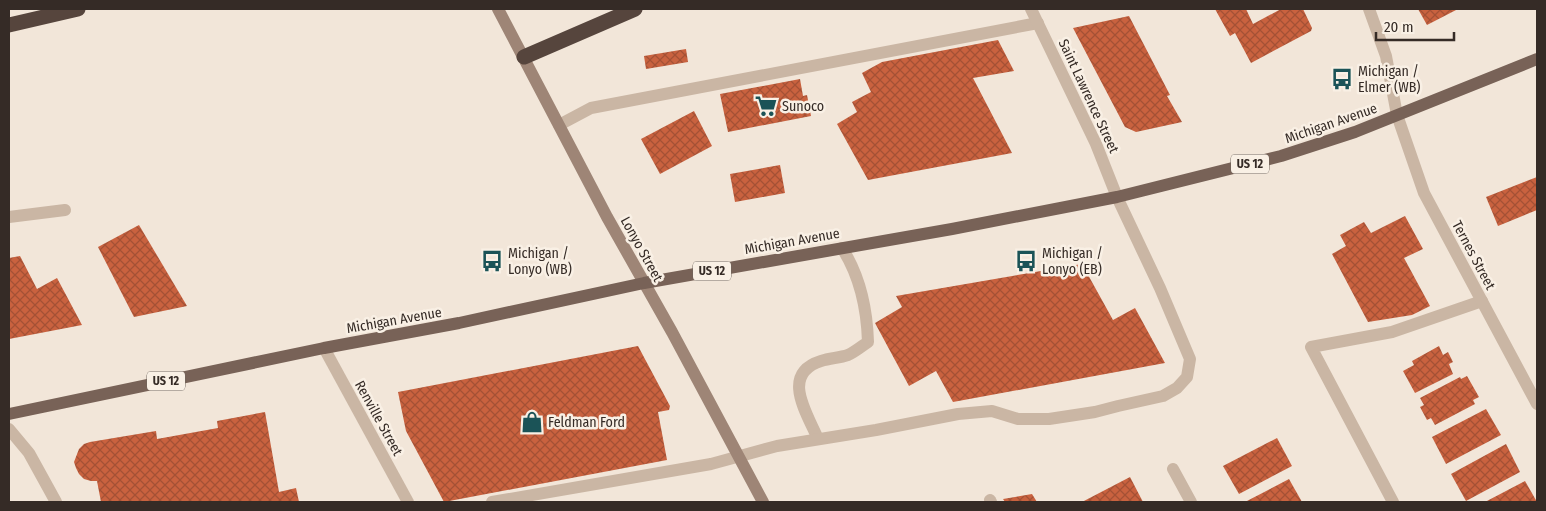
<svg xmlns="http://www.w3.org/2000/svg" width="1546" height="511" font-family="'Fira Sans Condensed',sans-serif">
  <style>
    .building { fill: url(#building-cross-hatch) }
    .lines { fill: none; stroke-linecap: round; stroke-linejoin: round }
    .lane { stroke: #cab6a4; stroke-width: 12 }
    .street { stroke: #cab6a4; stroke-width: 12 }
    .secondary { stroke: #9e8576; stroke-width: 12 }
    .primary { stroke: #786257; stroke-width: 12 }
    .highway { stroke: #56453d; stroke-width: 15 }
    .labels { text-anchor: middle; stroke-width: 5; stroke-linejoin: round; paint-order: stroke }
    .shield { fill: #f9f0e5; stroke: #70665f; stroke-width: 1 }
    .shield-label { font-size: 12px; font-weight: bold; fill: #352b26 }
    .poi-label { font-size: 14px; fill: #352b26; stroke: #f9f0e5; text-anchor: start }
    .street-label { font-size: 14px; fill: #352b26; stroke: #f9f0e5 }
  </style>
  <defs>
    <pattern id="building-cross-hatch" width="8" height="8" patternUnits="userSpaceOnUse" patternTransform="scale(1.25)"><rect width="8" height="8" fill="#c9623f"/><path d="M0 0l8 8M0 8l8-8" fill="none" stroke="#a45135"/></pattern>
  </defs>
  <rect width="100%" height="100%" fill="#f2e6d9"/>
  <!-- building -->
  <g class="building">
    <path d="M 1215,9 L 1246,9 L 1253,24 L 1281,9 L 1303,9 L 1312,28 L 1311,31 L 1251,63 L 1235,33 L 1230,36 Z"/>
    <path d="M 1418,9 L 1458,9 L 1427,25 Z"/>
    <path d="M 1129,16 L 1170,95 L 1167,96 L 1182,122 L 1136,132 L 1125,127 L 1073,28 Z"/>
    <path d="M 998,40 L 1014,71 L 973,78 L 1012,153 L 868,180 L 837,124 L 857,112 L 852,102 L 871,92 L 862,73 L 882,62 Z"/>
    <path d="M 686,49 L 688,62 L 646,69 L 644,56 Z"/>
    <path d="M 800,79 L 803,96 L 807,95 L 811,116 L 728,132 L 720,94 Z"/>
    <path d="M 694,111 L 712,146 L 660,174 L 641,139 Z"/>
    <path d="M 780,165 L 785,193 L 735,202 L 730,174 Z"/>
    <path d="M 1537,177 L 1537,210 L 1498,226 L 1486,197 Z"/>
    <path d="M 1405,216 L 1423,249 L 1404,258 L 1430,306 L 1412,315 L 1368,322 L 1332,254 L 1346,246 L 1340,235 L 1364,222 L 1371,233 Z"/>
    <path d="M 139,225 L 187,306 L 134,317 L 98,247 Z"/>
    <path d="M 20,256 L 37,289 L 57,278 L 82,325 L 9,339 L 9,258 Z"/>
    <path d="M 1082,264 L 1113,320 L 1135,308 L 1165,363 L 953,402 L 936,371 L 909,386 L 875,323 L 902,307 L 896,296 Z"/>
    <path d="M 638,346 L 670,406 L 669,410 L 658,412 L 667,460 L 444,502 L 406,431 L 398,392 Z"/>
    <path d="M 1439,346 L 1443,355 L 1448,352 L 1453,362 L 1449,364 L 1453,374 L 1415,393 L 1403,371 L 1414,365 L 1412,361 Z"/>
    <path d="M 1467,376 L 1479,397 L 1473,400 L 1475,404 L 1435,425 L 1431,418 L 1427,420 L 1420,407 L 1424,405 L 1420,398 L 1460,377 L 1461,379 Z"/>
    <path d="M 1486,409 L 1501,435 L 1446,464 L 1432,437 Z"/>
    <path d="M 265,412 L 279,492 L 296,488 L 299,502 L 101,502 L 97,481 L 91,481 L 84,479 L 79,474 L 76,468 L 74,462 L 79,449 L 84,444 L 90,442 L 156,431 L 157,439 L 218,428 L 217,421 Z"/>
    <path d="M 1277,438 L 1292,466 L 1239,494 L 1223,466 Z"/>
    <path d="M 1506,444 L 1520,472 L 1466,501 L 1451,474 Z"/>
    <path d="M 1130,477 L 1143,502 L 1082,502 Z"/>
    <path d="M 1289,479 L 1302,502 L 1245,502 Z"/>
    <path d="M 1525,481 L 1537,502 L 1485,502 Z"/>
    <path d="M 1032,494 L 1037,502 L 1005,502 L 1003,499 Z"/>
  </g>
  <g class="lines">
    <!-- lane -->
    <g class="lane">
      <path d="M 1369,9 L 1386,56 L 1397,115"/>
      <path d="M 559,125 L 591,108 L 1038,23"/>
      <path d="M 9,217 L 65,210"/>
      <path d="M 818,439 C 807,413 780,374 821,361 C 830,358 839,358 848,355 C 855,352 862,346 868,342 C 867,309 860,276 842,248"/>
      <path d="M 990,500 L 991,502"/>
      <path d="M 492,502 L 711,464 L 777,446 L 876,430 L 958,414 L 992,411 L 1018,419 L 1049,419 L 1095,412 L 1118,406 L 1163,396 L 1177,388 L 1187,377 L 1190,359 L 1160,288 L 1117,197 L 1096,144 L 1031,9"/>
      <path d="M 1393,502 L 1311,347 L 1392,332 L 1482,301"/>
    </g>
    <!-- street -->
    <g class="street">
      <path d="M 1397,115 L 1424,193 L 1537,404"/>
      <path d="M 324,348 L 408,502"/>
      <path d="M 9,429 L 29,453 L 56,502"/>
      <path d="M 1173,469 L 1191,502"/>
    </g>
    <!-- secondary -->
    <path class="secondary" d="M 498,9 L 607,217 L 672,332 L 763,502"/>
    <!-- primary -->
    <path class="primary" d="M 9,414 L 324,348 L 459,323 L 644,283 L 952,229 L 1117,197 L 1281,156 L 1355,132 L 1537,59"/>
    <!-- highway -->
    <g class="highway">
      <path d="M 9,25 L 78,9"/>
      <path d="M 524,57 L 635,9"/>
    </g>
  </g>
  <!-- icons -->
  <defs>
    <g id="bus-bare" transform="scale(1.725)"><path d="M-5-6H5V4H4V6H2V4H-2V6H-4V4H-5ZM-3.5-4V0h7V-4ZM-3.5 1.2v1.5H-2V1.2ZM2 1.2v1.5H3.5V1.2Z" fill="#1b5357" stroke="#f9f0e5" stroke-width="2.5" paint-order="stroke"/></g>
    <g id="supermarket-bare" transform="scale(1.725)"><path d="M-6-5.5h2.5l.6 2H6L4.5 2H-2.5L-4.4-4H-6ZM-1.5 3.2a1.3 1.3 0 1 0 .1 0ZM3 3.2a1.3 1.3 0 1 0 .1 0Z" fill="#1b5357" stroke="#f9f0e5" stroke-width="2.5" paint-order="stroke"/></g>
    <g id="shop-bare" transform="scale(1.725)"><path d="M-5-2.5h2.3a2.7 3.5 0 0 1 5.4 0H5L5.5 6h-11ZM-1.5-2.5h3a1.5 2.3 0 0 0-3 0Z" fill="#1b5357" stroke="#f9f0e5" stroke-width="2.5" paint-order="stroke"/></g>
  </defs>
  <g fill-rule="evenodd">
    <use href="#bus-bare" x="1342" y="79"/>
    <use href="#supermarket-bare" x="766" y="106"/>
    <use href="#bus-bare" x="492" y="261"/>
    <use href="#bus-bare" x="1026" y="261"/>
    <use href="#shop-bare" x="532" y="422"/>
  </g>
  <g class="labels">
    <!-- shield labels -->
    <g class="shield">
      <rect x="1231" y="154.5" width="38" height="19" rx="4"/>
      <rect x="693" y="261.5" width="38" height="19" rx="4"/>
      <rect x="147" y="371.5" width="38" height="19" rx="4"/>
    </g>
    <g class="shield-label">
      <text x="1250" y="168">US 12</text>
      <text x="712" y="275">US 12</text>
      <text x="166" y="385">US 12</text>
    </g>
    <!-- poi labels -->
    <g class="poi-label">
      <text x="1358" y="76">Michigan /<tspan x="1358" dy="16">Elmer (WB)</tspan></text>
      <text x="782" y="111">Sunoco</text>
      <text x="508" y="258">Michigan /<tspan x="508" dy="16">Lonyo (WB)</tspan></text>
      <text x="1042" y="258">Michigan /<tspan x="1042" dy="16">Lonyo (EB)</tspan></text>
      <text x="548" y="427">Feldman Ford</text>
    </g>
    <!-- street labels -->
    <g class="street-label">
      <text transform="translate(1089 96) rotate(65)" y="5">Saint Lawrence Street</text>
      <text transform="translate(1331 123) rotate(-19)" y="5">Michigan Avenue</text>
      <text transform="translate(792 241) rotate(-10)" y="5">Michigan Avenue</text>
      <text transform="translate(642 249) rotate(61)" y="5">Lonyo Street</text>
      <text transform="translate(1474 255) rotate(62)" y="5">Ternes Street</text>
      <text transform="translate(394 320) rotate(-10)" y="5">Michigan Avenue</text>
      <text transform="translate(379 418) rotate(61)" y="5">Renville Street</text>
    </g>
  </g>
  <!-- border -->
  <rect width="1546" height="511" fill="none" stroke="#352b26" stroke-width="20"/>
  <!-- scale -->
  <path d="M1376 32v8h78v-8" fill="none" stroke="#352b26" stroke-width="2.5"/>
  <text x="1384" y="32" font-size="15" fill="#352b26" stroke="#f9f0e5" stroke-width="4" paint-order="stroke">20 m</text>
</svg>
